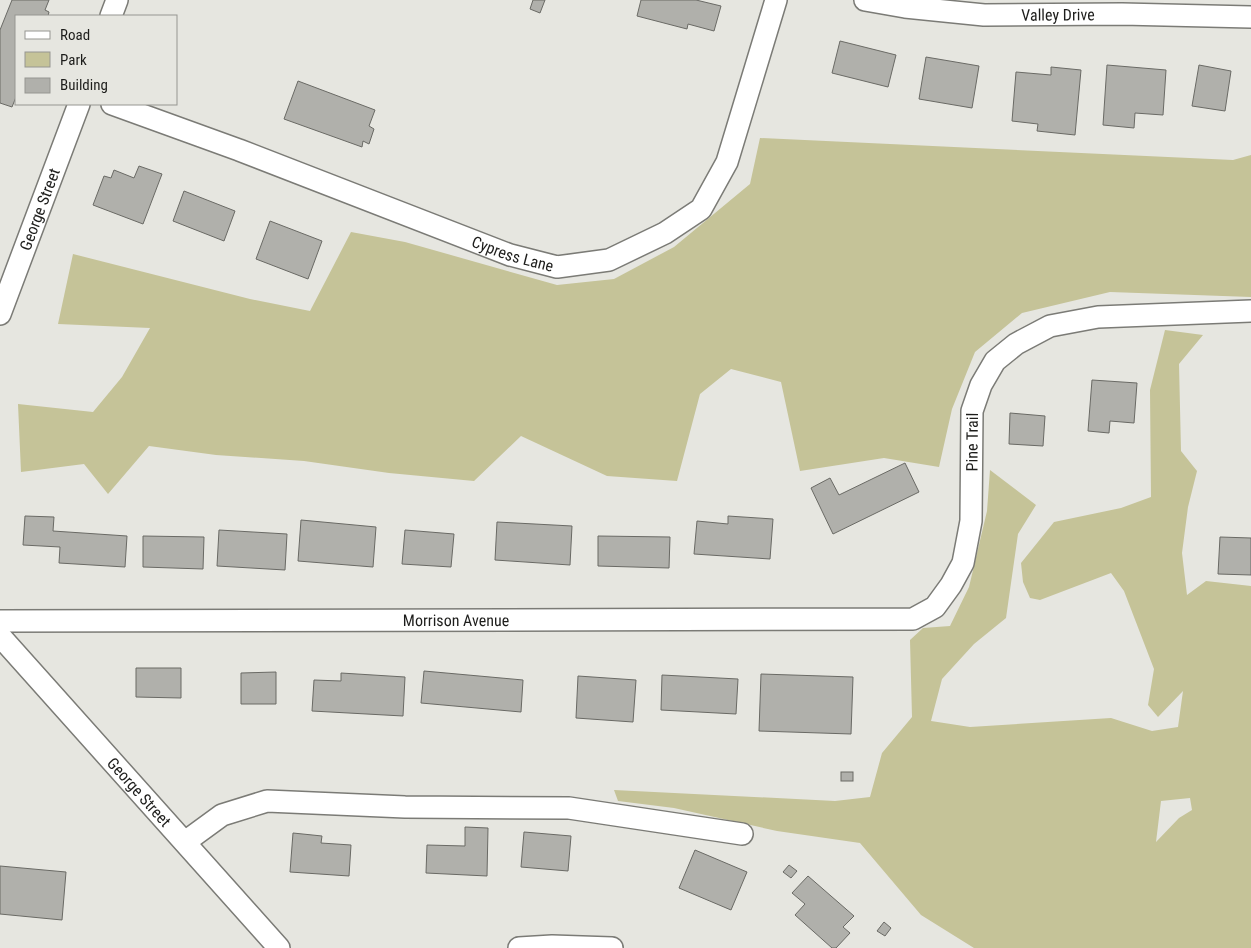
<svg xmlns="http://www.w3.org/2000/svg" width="1251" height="948" font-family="'Roboto Condensed',sans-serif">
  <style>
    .green { fill: #c5c398; fill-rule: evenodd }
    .building { fill: #b0b0ab; stroke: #6a6a65 }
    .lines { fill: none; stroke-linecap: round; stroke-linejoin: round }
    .minor-casing { stroke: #7b7b76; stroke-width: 24 }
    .minor { stroke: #fff; stroke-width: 21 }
    .labels { text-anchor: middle; stroke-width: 4.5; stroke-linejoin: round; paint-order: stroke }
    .street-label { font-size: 16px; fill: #1d1d1b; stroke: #e6e6e0 }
  </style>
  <rect width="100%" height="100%" fill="#e6e6e0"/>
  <!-- green -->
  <g class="green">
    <path d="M 760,138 L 1233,160 L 1251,155 L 1251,297 L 1110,292 L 1022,313 L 975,352 L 952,409 L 939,467 L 884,458 L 800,471 L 781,382 L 731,369 L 700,394 L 677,481 L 607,476 L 521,436 L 474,481 L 389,473 L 304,461 L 216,455 L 149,446 L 108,494 L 84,464 L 21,472 L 18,404 L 93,412 L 122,377 L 150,328 L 58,324 L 73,254 L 250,299 L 310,311 L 351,232 L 405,242 L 557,285 L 614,279 L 674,247 L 750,184 Z"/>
    <path d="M 1165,330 L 1203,335 L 1179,364 L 1181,451 L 1197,471 L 1188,507 L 1182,553 L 1187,595 L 1206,581 L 1251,586 L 1251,948 L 974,948 L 921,915 L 860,843 L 777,831 L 674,808 L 618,801 L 614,790 L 835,801 L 870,797 L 882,753 L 912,717 L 910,640 L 923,628 L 950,626 L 969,587 L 987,511 L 990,470 L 1036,505 L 1018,534 L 1006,618 L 974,644 L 942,679 L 931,721 L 970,727 L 1111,718 L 1152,731 L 1178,727 L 1183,691 L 1158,717 L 1148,705 L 1154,669 L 1124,591 L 1111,573 L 1040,600 L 1030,598 L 1023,582 L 1021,563 L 1054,522 L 1121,508 L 1151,497 L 1150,390 ZM 1190,798 L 1192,810 L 1179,818 L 1156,842 L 1161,801 Z"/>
  </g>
  <!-- building -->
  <g class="building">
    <path d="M 12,0 L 49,0 L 45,10 L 49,12 L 48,16 L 16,16 L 16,97 L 12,107 L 0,103 L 0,30 Z"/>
    <path d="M 533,0 L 545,0 L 540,13 L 530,9 Z"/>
    <path d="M 641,0 L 696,0 L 721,6 L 714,31 L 688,24 L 687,29 L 637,16 Z"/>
    <path d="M 840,41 L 896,55 L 888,87 L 832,73 Z"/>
    <path d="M 926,57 L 979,66 L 972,108 L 919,99 Z"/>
    <path d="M 1107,65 L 1166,70 L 1163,115 L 1135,113 L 1134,128 L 1103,125 Z"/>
    <path d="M 1199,65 L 1231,71 L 1225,111 L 1192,106 Z"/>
    <path d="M 1051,67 L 1081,70 L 1075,135 L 1037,131 L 1038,124 L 1012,121 L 1016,72 L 1051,75 Z"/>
    <path d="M 298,81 L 375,110 L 369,126 L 374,129 L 369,144 L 363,141 L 362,147 L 284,119 Z"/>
    <path d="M 139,166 L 162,174 L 143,224 L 93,205 L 104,176 L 111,178 L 114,170 L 134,178 Z"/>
    <path d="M 184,191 L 235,211 L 224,241 L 173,221 Z"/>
    <path d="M 270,221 L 322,241 L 308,279 L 256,259 Z"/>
    <path d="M 1092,380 L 1137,383 L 1134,423 L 1110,421 L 1109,433 L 1088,431 Z"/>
    <path d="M 1010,413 L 1045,416 L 1043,446 L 1009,444 Z"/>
    <path d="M 905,463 L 919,492 L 833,534 L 811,488 L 830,478 L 839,495 Z"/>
    <path d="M 25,516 L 54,517 L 53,531 L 127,536 L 125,567 L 59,563 L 60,547 L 23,545 Z"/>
    <path d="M 728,516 L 773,519 L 770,559 L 694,554 L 697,521 L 728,524 Z"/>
    <path d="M 301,520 L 376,527 L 373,567 L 298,561 Z"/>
    <path d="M 497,522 L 572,526 L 570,565 L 495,560 Z"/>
    <path d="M 219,530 L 287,534 L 285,570 L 217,566 Z"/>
    <path d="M 405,530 L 454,534 L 451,567 L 402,564 Z"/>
    <path d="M 143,536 L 204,537 L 203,569 L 143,567 Z"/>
    <path d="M 598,536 L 670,537 L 669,568 L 598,566 Z"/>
    <path d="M 1220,537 L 1251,538 L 1251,575 L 1218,574 Z"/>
    <path d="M 136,668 L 181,668 L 181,698 L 136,697 Z"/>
    <path d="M 424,671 L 523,680 L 521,712 L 421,703 Z"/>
    <path d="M 276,672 L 276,704 L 241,704 L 241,673 Z"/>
    <path d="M 341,673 L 405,677 L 403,716 L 312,711 L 314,680 L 341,681 Z"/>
    <path d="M 761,674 L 853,677 L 851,734 L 759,731 Z"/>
    <path d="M 662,675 L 738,679 L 736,714 L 661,710 Z"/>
    <path d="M 578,676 L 636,680 L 633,722 L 576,718 Z"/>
    <rect x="841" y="772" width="12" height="9"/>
    <path d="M 465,827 L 488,828 L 487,876 L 426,873 L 427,845 L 465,846 Z"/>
    <path d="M 524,832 L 571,836 L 568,871 L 521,867 Z"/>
    <path d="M 293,833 L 322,836 L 321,843 L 351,845 L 349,876 L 290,872 Z"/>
    <path d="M 695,850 L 747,872 L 731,910 L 679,888 Z"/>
    <path d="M 789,865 L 797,871 L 791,878 L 783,872 Z"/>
    <path d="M 0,866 L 66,872 L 62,920 L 0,914 Z"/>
    <path d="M 808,876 L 854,916 L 843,927 L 850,933 L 836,948 L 832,948 L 795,915 L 805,904 L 792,893 Z"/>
    <path d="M 884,922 L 891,928 L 885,936 L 877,931 Z"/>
  </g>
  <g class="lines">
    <!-- minor casing -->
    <g class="minor-casing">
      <g id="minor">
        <path id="s1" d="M 865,0 L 905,7 L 984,15 L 1122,14 L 1251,17"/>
        <path d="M 111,16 L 117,0"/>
        <path id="s2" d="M 112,104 L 239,150 L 510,255 L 557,267 L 609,260 L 665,233 L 701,209 L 727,162 L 776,0"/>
        <path id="s3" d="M 0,314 L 79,104"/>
        <path id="s4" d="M 0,621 L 913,619 L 935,607 L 951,585 L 963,563 L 971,521 L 972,411 L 981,385 L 995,361 L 1016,344 L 1050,326 L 1098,317 L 1251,311"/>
        <path id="s5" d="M 0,636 L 279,948"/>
        <path d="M 185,842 L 222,815 L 267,801 L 405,807 L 569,808 L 742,834"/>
        <path d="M 519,948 L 552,946 L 612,948"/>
      </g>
    </g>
    <!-- minor -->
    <use href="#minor" class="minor"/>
  </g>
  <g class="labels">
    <!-- street labels -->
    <g class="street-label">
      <text dy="6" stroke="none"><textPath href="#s1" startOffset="194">Valley Drive</textPath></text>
      <text dy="6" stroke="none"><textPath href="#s3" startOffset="112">George Street</textPath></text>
      <text dy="6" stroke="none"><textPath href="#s2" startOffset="428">Cypress Lane</textPath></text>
      <text dy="6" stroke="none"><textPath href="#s4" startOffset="1112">Pine Trail</textPath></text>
      <text dy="6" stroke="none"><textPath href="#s4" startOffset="456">Morrison Avenue</textPath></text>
      <text dy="6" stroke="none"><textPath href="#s5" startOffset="209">George Street</textPath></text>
    </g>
  </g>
  <!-- legend -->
  <rect x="15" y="15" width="162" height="90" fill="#e6e6e0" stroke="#969691"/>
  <rect x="25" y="31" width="25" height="8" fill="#ffffff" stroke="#969691"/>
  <text x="60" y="40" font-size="15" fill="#1d1d1b">Road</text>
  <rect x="25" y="52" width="25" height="15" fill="#c5c398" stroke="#969691"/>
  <text x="60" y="65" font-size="15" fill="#1d1d1b">Park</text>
  <rect x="25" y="78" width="25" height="15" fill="#b0b0ab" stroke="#969691"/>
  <text x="60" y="90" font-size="15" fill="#1d1d1b">Building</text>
</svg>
